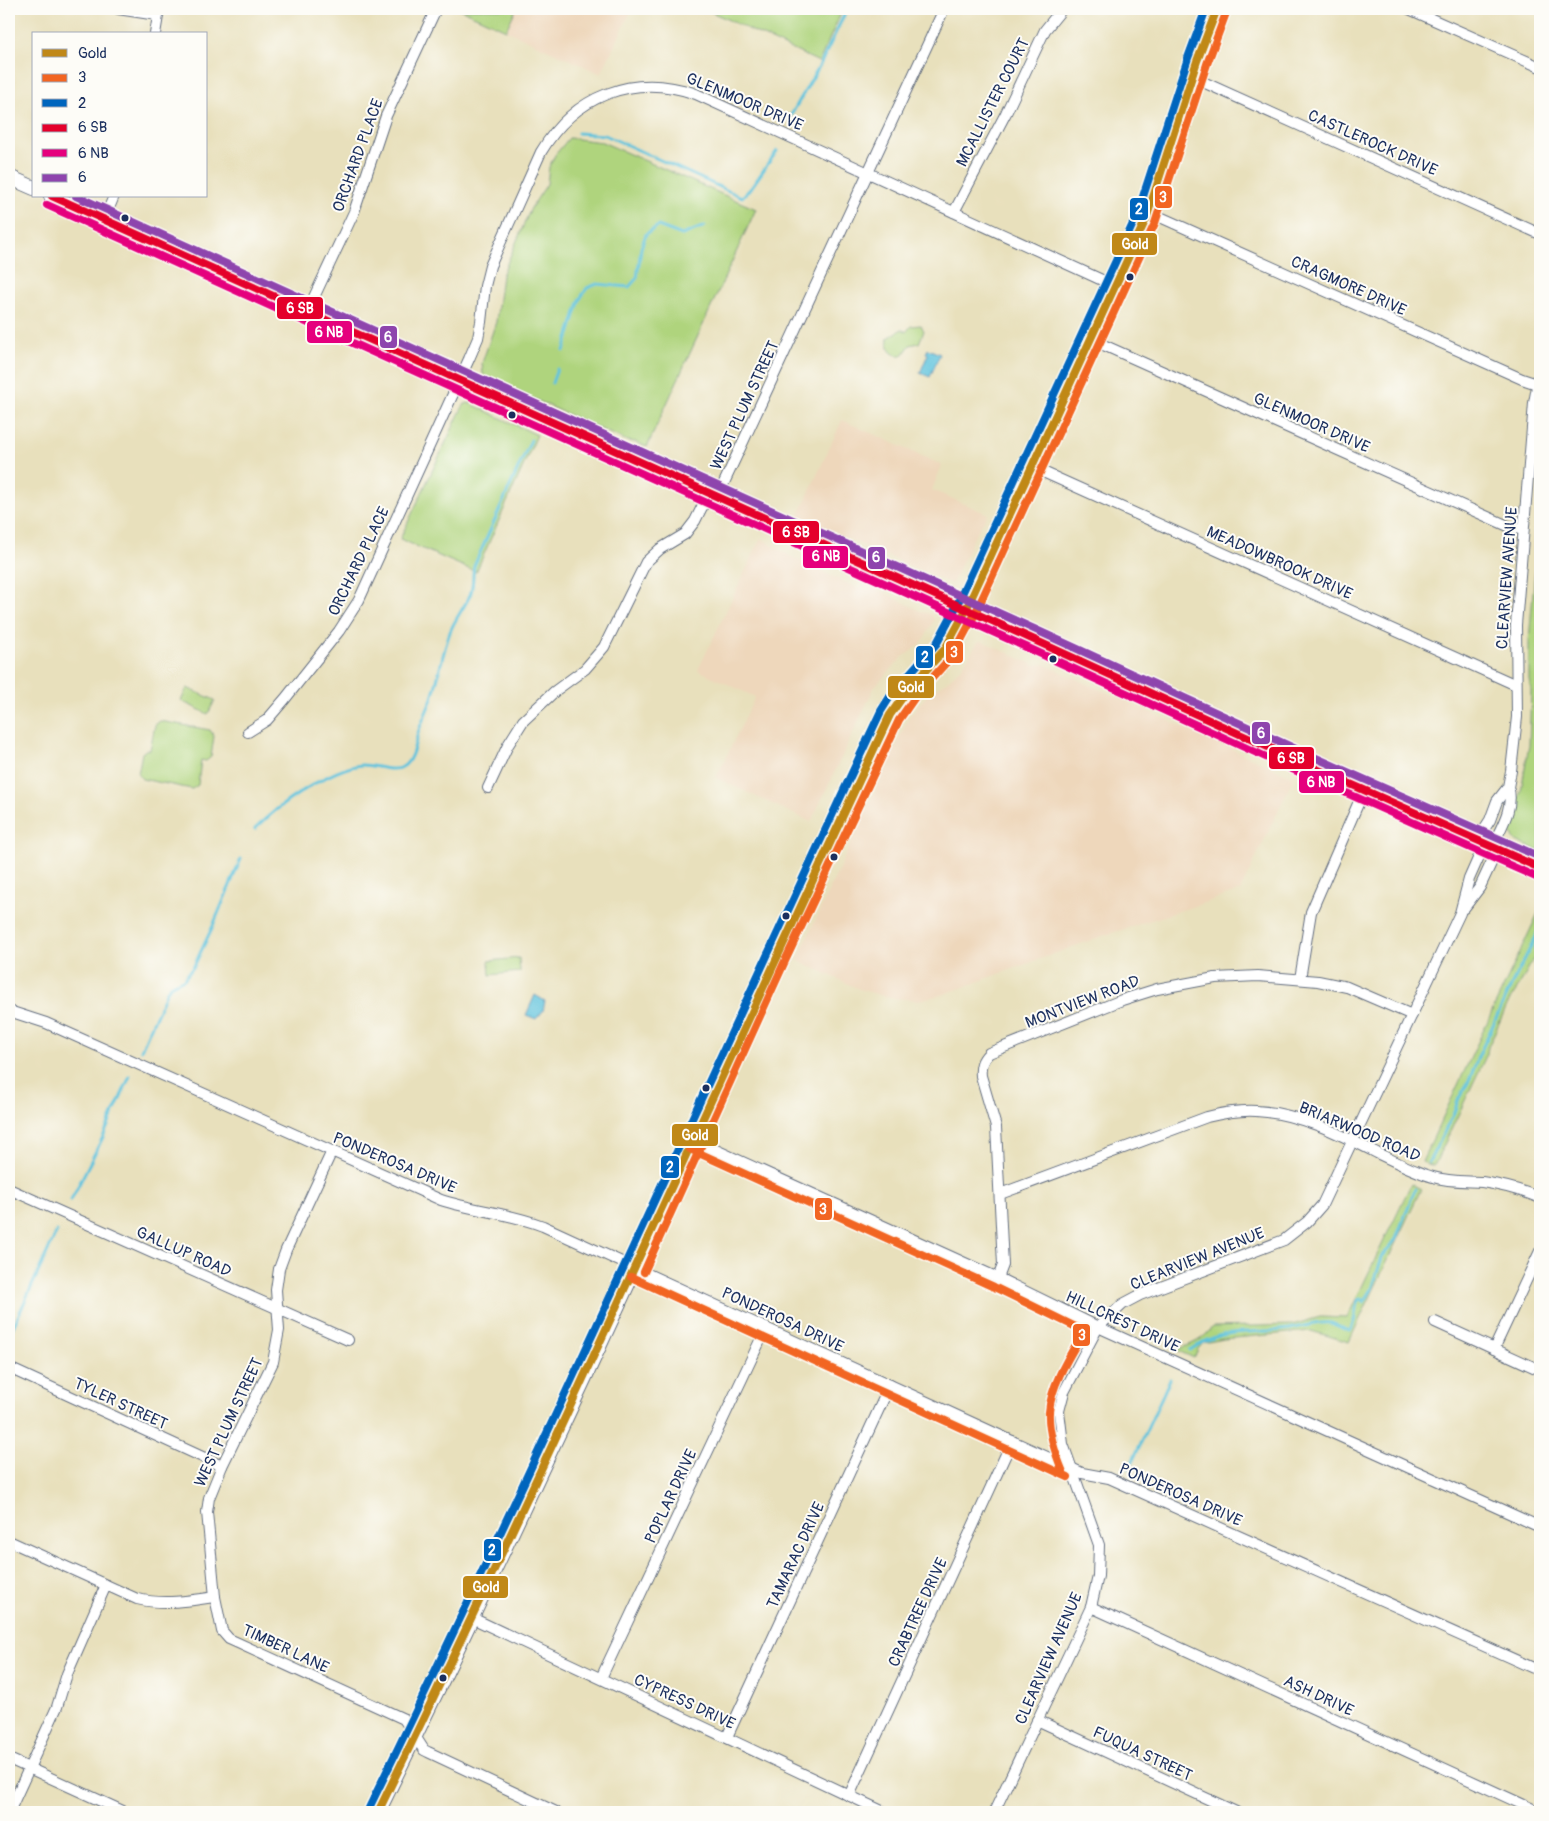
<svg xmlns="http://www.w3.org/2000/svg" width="1549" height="1821" font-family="Pangolin,sans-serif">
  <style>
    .built { fill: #eed7bb }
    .green { fill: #afd47d; stroke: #65826e }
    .water { fill: #5fc3dd; stroke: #3d799e }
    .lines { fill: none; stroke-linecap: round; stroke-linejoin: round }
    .stream { stroke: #5fc3dd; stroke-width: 3 }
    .street-casing { stroke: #636d7f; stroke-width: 12 }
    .secondary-casing { stroke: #636d7f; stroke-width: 16 }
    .street { stroke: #fff; stroke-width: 10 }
    .secondary { stroke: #fff; stroke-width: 14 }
    .bus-1-casing { stroke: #fdfcf7; stroke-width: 11 }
    .bus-2-casing { stroke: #fdfcf7; stroke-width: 11 }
    .bus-3-casing { stroke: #fdfcf7; stroke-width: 11 }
    .bus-4-casing { stroke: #fdfcf7; stroke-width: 11 }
    .bus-5-casing { stroke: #fdfcf7; stroke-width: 11 }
    .bus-6-casing { stroke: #fdfcf7; stroke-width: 11 }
    .bus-1 { stroke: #c08818; stroke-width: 8 }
    .bus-2 { stroke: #f26522; stroke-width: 8 }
    .bus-3 { stroke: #0065bd; stroke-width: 8 }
    .bus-4 { stroke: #e4002b; stroke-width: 8 }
    .bus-5 { stroke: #e5007d; stroke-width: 8 }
    .bus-6 { stroke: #8e44ad; stroke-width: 8 }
    .bus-dot { fill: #1b2f5e; stroke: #fdfcf7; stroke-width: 2 }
    .labels { text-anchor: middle; stroke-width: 4; stroke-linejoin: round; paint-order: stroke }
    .street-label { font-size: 16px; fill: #1b2f5e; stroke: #fdfcf7 }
    .line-badge { stroke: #fdfcf7; stroke-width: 2 }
    .badge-label { font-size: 14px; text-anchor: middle; font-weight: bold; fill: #fff }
  </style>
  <rect width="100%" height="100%" fill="#fdfcf7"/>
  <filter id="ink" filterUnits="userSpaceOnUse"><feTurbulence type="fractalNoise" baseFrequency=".02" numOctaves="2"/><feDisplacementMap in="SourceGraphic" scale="10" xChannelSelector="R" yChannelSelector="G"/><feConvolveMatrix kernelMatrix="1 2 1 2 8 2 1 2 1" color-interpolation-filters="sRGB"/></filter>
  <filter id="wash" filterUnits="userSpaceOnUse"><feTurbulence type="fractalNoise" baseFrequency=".0096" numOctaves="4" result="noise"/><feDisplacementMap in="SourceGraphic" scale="20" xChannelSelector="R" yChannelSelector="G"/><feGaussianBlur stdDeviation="1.12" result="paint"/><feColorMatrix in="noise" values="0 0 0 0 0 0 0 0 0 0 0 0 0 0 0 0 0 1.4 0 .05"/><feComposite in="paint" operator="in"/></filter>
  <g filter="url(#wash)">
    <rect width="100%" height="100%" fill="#e8e0bc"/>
    <!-- built -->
    <g class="built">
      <path d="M 460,9 L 632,9 L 601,74 Z"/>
      <path d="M 842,420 L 942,465 L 932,490 L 988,514 L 975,535 L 953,582 L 951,583 L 947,582 L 798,517 Z"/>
      <path d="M 761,538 L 790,556 L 859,589 L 862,585 L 868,584 L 922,612 L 931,614 L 934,620 L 921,644 L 904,656 L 875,686 L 811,822 L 716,778 L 755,697 L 698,670 Z"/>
      <path d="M 982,641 L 1034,665 L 1043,664 L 1294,777 L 1240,891 L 1094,939 L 942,995 L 919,1000 L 890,998 L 859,989 L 797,960 L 907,721 L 911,714 L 931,691 L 945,683 L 962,667 L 978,642 Z"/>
    </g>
    <!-- green -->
    <g class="green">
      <path d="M 460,9 L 516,9 L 506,30 Z"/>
      <path d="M 705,9 L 843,9 L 819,62 Z"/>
      <path d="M 569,138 L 602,142 L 756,209 L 647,447 L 635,442 L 627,441 L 487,378 L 483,374 L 482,363 L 496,322 L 502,275 L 531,208 L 547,184 L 549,167 L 555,155 Z"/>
      <path d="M 921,325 L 924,331 L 919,343 L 910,345 L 903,355 C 891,357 886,348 888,338 L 902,329 L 906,332 L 911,326 Z"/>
      <path d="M 469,403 L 537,435 L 476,572 L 400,539 L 461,410 L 465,404 Z"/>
      <path d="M 1540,510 L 1540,852 L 1514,840 L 1513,836 L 1508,832 L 1507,830 L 1521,791 L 1529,745 L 1531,690 L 1529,679 L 1529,641 Z"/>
      <path d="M 187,688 L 215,700 L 208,714 L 181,701 Z"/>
      <path d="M 160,721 L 210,730 L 214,736 L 211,757 L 206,761 L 201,760 L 198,785 L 192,789 L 142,779 L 138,774 L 142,753 L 147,749 L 150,750 L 155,725 Z"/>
      <path d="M 1540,909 L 1540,947 L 1515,993 L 1511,997 L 1488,1047 L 1487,1054 L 1434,1166 L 1422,1162 Z"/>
      <path d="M 519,958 L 520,972 L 490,975 L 489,961 Z"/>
      <path d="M 1411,1184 L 1421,1189 L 1349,1342 L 1311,1331 L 1224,1339 L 1203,1343 L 1198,1349 L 1194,1358 L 1176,1350 C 1190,1345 1204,1340 1212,1327 L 1292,1325 L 1320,1317 L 1347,1318 Z"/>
    </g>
    <!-- water -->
    <g class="water">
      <path d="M 928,349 L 940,354 L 930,377 L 920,373 L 928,354 L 926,353 Z"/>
      <path d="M 535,995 L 545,1001 L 543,1011 L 536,1019 L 526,1015 Z"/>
    </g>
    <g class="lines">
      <!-- stream -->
      <g class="stream">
        <path d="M 790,117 L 821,63 L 847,9"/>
        <path d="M 578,133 L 605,135 L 742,197 L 751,188 L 777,151"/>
        <path d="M 564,351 L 580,299 L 587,288 L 597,284 L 629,287 L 637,278 L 641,248 L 646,234 L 658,226 L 682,235 L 705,226"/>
        <path d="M 552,383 L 557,369"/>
        <path d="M 255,829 C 277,806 329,769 361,765 C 374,764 390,773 402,767 C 413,762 415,741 419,730 C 423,719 428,709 432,698 C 439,677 442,654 450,632 C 455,619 464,608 470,595 C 474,586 472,576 474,566 L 531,440"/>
        <path d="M 141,1050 L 166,993 L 170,986 L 184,979 L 194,966 L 212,928 L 241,859"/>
        <path d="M 1429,1162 L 1453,1115 L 1459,1098 L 1469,1081 L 1478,1057 L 1512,984 L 1540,929"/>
        <path d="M 71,1200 L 103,1137 L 130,1076"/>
        <path d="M 9,1336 L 57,1231"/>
        <path d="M 1190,1350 C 1225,1325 1252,1335 1290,1329 C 1302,1327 1319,1321 1331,1323 C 1337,1325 1343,1329 1349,1331 C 1358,1319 1353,1312 1358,1300 L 1361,1299 L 1364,1302 L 1372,1289 L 1382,1257 L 1396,1239 L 1415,1189"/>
        <path d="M 1129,1469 L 1170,1379"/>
      </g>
    </g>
  </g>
  <g filter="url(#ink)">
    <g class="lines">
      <!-- street casing -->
      <g class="street-casing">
        <g id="street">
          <path d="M 118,9 L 157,15"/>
          <path d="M 1409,9 L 1540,67"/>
          <path d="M 155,34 L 159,10"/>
          <path d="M 1192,77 L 1540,234"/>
          <path d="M 954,212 L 1006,113 L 1045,30 L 1062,9"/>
          <path d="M 1149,212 L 1522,379 L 1537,384"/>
          <path d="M 104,220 L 114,196"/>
          <path d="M 307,312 L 354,212 L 386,116 L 436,9"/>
          <path d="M 1090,339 L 1508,526 L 1523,530"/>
          <path d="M 1032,467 L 1516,685"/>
          <path d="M 248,732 L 267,720 L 285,699 L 339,631 L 359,600 L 469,359 L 478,338 L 481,322 L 485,286 L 490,266 L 541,152 C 574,96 633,72 696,94 L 1115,286"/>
          <path d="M 488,788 L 508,745 L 523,721 L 555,691 L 585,669 L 604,647 L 646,562 L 660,549 L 685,534 L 695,521 L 702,507 L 723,485 L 944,9"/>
          <path d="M 1474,838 L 1481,834 L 1490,820 L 1497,801 L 1508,787 L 1511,771 L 1517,717 L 1516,625 L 1534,403 L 1540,370"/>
          <path d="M 1492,847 C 1500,829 1515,807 1508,787"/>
          <path d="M 1464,908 L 1480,887 L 1494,857 L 1500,850"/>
          <path d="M 1300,979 L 1311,912 L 1364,790"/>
          <path d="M 9,1011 L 46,1023 L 441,1200 C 475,1211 510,1213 543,1226 L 1082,1473 L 1109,1478 L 1540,1671"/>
          <path d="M 694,1140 L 998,1278 L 1098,1327 L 1540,1527"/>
          <path d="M 332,1151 L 286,1250 L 279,1269 L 276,1290 L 279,1330 L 273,1362 L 222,1466 L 209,1498 L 207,1512 L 215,1597 L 222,1631 L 229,1639 L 238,1643 L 404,1719 L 424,1750 L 428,1752 L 556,1812"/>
          <path d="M 9,1189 L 348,1340"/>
          <path d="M 1000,1194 L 1207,1117 C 1223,1113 1240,1110 1256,1111 C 1299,1113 1340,1134 1377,1153 C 1396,1162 1413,1171 1433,1177 C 1449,1182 1466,1181 1482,1182 C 1502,1185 1522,1190 1540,1198"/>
          <path d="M 998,1278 L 1003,1265 L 996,1127 L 981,1076 C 980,1066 982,1060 989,1053 L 1122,1000 L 1157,989 L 1215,978 L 1258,976 L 1318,981 L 1347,987 L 1412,1015"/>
          <path d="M 1435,1322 L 1540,1370"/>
          <path d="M 1494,1349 L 1540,1251"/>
          <path d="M 9,1368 L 222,1466"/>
          <path d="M 9,1541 L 137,1599 C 164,1605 189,1601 215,1597"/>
          <path d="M 1091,1607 L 1535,1810"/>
          <path d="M 472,1618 L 884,1812"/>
          <path d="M 601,1678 L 766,1328"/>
          <path d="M 1037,1720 L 1236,1812"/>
          <path d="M 727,1737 L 890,1385"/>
          <path d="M 9,1759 L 125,1812"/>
          <path d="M 849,1796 L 1012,1441"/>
          <path d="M 9,1812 L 57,1707 L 67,1674 L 106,1585"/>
          <path d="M 994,1812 L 1091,1607 L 1098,1576 L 1099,1545 L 1063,1444 L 1059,1411 L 1064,1392 L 1098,1327 L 1123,1304 L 1140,1295 L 1284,1240 L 1307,1222 L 1322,1205 L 1460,913 L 1469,879 L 1485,843"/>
        </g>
      </g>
      <!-- secondary casing -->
      <g class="secondary-casing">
        <g id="secondary">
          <path d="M 9,177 L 34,188"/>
          <path d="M 51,196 L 1030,638 L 1294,759 L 1540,868"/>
          <path d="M 378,1812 L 450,1664 L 585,1377 L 694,1140 L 776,957 L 890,715 C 903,691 924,675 941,654 C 952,641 959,625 966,610 L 1146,219 C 1172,150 1188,77 1217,9"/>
        </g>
      </g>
      <!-- street -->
      <use href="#street" class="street"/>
      <!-- secondary -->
      <use href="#secondary" class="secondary"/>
      <!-- bus-1 casing -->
      <g class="bus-1-casing">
        <path id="bus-1" d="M 378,1812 C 555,1449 718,1080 890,715 L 907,691 L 945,649 L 963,616 L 1146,219 L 1197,61 L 1217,9"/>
      </g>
      <!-- bus-2 casing -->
      <g class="bus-2-casing">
        <g id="bus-2">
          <path d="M 690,1149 L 994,1287 L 1084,1331 C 1070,1355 1051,1384 1049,1412 C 1048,1432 1055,1453 1063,1472"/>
          <path d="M 644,1272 L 785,961 L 899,720 L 915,697 L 953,655 L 975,614 L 1155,223 L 1207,64 L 1226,13"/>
          <path d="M 631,1277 L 1068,1477"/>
        </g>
      </g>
      <!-- bus-3 casing -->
      <g class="bus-3-casing">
        <path id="bus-3" d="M 369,1808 C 546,1445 709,1076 881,711 L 893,692 L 937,643 L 954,611 L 1137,215 L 1188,58 L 1206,9"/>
      </g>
      <!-- bus-4 casing -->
      <g class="bus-4-casing">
        <path id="bus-4" d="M 52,196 L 1030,638 L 1294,759 L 1540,868"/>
      </g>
      <!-- bus-5 casing -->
      <g class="bus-5-casing">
        <path id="bus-5" d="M 47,205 L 1026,647 L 1290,768 L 1536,877"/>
      </g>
      <!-- bus-6 casing -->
      <g class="bus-6-casing">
        <path id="bus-6" d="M 76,196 L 1034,629 L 1298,750 L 1540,857"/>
      </g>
      <!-- bus-1 -->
      <use href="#bus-1" class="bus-1"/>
      <!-- bus-2 -->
      <use href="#bus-2" class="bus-2"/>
      <!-- bus-3 -->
      <use href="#bus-3" class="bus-3"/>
      <!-- bus-4 -->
      <use href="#bus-4" class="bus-4"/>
      <!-- bus-5 -->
      <use href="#bus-5" class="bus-5"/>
      <!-- bus-6 -->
      <use href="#bus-6" class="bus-6"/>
    </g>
  </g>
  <!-- markers -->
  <g class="bus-dot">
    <circle cx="125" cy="218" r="4.5"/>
    <circle cx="1130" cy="277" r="4.5"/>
    <circle cx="512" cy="415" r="4.5"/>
    <circle cx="1053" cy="659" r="4.5"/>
    <circle cx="834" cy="857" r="4.5"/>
    <circle cx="786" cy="916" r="4.5"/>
    <circle cx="706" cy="1088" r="4.5"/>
    <circle cx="443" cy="1678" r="4.5"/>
  </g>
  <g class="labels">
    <!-- street labels -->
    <g class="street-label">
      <text transform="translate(745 101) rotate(23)" y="6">GLENMOOR DRIVE</text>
      <text transform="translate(992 102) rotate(-63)" y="6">MCALLISTER COURT</text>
      <text transform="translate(1373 142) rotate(24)" y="6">CASTLEROCK DRIVE</text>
      <text transform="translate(357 155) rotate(-70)" y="6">ORCHARD PLACE</text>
      <text transform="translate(1349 285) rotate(24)" y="6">CRAGMORE DRIVE</text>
      <text transform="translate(744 405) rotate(-65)" y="6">WEST PLUM STREET</text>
      <text transform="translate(1312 422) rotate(24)" y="6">GLENMOOR DRIVE</text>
      <text transform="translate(358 561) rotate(-64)" y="6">ORCHARD PLACE</text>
      <text transform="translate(1280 562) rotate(24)" y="6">MEADOWBROOK DRIVE</text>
      <text transform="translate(1506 578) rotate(-86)" y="6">CLEARVIEW AVENUE</text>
      <text transform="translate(1082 1001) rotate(-21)" y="6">MONTVIEW ROAD</text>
      <text transform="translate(1360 1131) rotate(23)" y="6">BRIARWOOD ROAD</text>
      <text transform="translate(395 1162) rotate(23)" y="6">PONDEROSA DRIVE</text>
      <text transform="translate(184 1251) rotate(24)" y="6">GALLUP ROAD</text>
      <text transform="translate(1197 1258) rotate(-22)" y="6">CLEARVIEW AVENUE</text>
      <text transform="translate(783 1319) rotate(25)" y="6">PONDEROSA DRIVE</text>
      <text transform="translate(1123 1321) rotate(25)" y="6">HILLCREST DRIVE</text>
      <text transform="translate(121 1403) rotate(25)" y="6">TYLER STREET</text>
      <text transform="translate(228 1422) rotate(-65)" y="6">WEST PLUM STREET</text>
      <text transform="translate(1181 1494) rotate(24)" y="6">PONDEROSA DRIVE</text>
      <text transform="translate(670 1496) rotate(-65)" y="6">POPLAR DRIVE</text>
      <text transform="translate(795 1555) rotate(-65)" y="6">TAMARAC DRIVE</text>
      <text transform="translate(917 1612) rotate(-65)" y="6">CRABTREE DRIVE</text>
      <text transform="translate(286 1648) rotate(25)" y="6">TIMBER LANE</text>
      <text transform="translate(1048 1658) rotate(-66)" y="6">CLEARVIEW AVENUE</text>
      <text transform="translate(1319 1695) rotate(25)" y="6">ASH DRIVE</text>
      <text transform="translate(685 1701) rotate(25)" y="6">CYPRESS DRIVE</text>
      <text transform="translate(1143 1753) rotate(25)" y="6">FUQUA STREET</text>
    </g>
  </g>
  <g class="line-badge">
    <rect x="1154" y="185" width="19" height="24" rx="5" fill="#f26522"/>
    <rect x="1129" y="197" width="20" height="24" rx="5" fill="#0065bd"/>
    <rect x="1111" y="232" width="47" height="24" rx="5" fill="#c08818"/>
    <rect x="276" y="296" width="48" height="24" rx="5" fill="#e4002b"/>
    <rect x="306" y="320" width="47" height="24" rx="5" fill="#e5007d"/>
    <rect x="379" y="325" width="19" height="24" rx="5" fill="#8e44ad"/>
    <rect x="772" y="520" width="48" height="24" rx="5" fill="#e4002b"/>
    <rect x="802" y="545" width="47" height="24" rx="5" fill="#e5007d"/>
    <rect x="867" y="546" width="19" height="24" rx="5" fill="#8e44ad"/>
    <rect x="945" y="640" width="19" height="24" rx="5" fill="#f26522"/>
    <rect x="915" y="645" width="19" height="24" rx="5" fill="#0065bd"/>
    <rect x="887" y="675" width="48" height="24" rx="5" fill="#c08818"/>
    <rect x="1251" y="721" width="20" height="24" rx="5" fill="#8e44ad"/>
    <rect x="1268" y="746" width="47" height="24" rx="5" fill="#e4002b"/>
    <rect x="1298" y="770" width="47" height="24" rx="5" fill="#e5007d"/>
    <rect x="671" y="1123" width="48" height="24" rx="5" fill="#c08818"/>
    <rect x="660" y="1155" width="20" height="24" rx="5" fill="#0065bd"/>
    <rect x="814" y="1197" width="19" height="24" rx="5" fill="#f26522"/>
    <rect x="1072" y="1323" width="19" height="24" rx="5" fill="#f26522"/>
    <rect x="483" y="1538" width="19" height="24" rx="5" fill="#0065bd"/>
    <rect x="462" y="1575" width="47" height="24" rx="5" fill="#c08818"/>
  </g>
  <g class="badge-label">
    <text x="1163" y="202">3</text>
    <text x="1139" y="214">2</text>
    <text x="1135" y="249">Gold</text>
    <text x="300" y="313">6 SB</text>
    <text x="329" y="337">6 NB</text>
    <text x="388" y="342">6</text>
    <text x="796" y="537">6 SB</text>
    <text x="826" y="561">6 NB</text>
    <text x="876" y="562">6</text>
    <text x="954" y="657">3</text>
    <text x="925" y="662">2</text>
    <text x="911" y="692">Gold</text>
    <text x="1261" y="738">6</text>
    <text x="1291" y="763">6 SB</text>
    <text x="1321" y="787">6 NB</text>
    <text x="695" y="1140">Gold</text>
    <text x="670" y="1172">2</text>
    <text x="823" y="1214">3</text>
    <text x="1082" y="1340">3</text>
    <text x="492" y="1555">2</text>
    <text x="486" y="1592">Gold</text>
  </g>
  <!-- margin -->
  <rect width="1549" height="1821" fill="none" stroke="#fdfcf7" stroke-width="30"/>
  <!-- legend -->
  <rect x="32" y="32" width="175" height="165" fill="#fdfcf7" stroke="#a3aaba"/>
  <rect x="42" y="49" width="25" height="8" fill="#c08818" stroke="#a3aaba"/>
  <text x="78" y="58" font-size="15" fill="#1b2f5e">Gold</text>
  <rect x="42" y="74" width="25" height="8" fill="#f26522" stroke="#a3aaba"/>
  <text x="78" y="82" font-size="15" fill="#1b2f5e">3</text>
  <rect x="42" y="99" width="25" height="8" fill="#0065bd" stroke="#a3aaba"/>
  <text x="78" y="108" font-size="15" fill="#1b2f5e">2</text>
  <rect x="42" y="124" width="25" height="8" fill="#e4002b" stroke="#a3aaba"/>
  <text x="78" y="132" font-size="15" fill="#1b2f5e">6 SB</text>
  <rect x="42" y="149" width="25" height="8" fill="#e5007d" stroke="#a3aaba"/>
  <text x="78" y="158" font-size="15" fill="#1b2f5e">6 NB</text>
  <rect x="42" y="174" width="25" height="8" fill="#8e44ad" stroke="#a3aaba"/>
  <text x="78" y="182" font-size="15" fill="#1b2f5e">6</text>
</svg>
